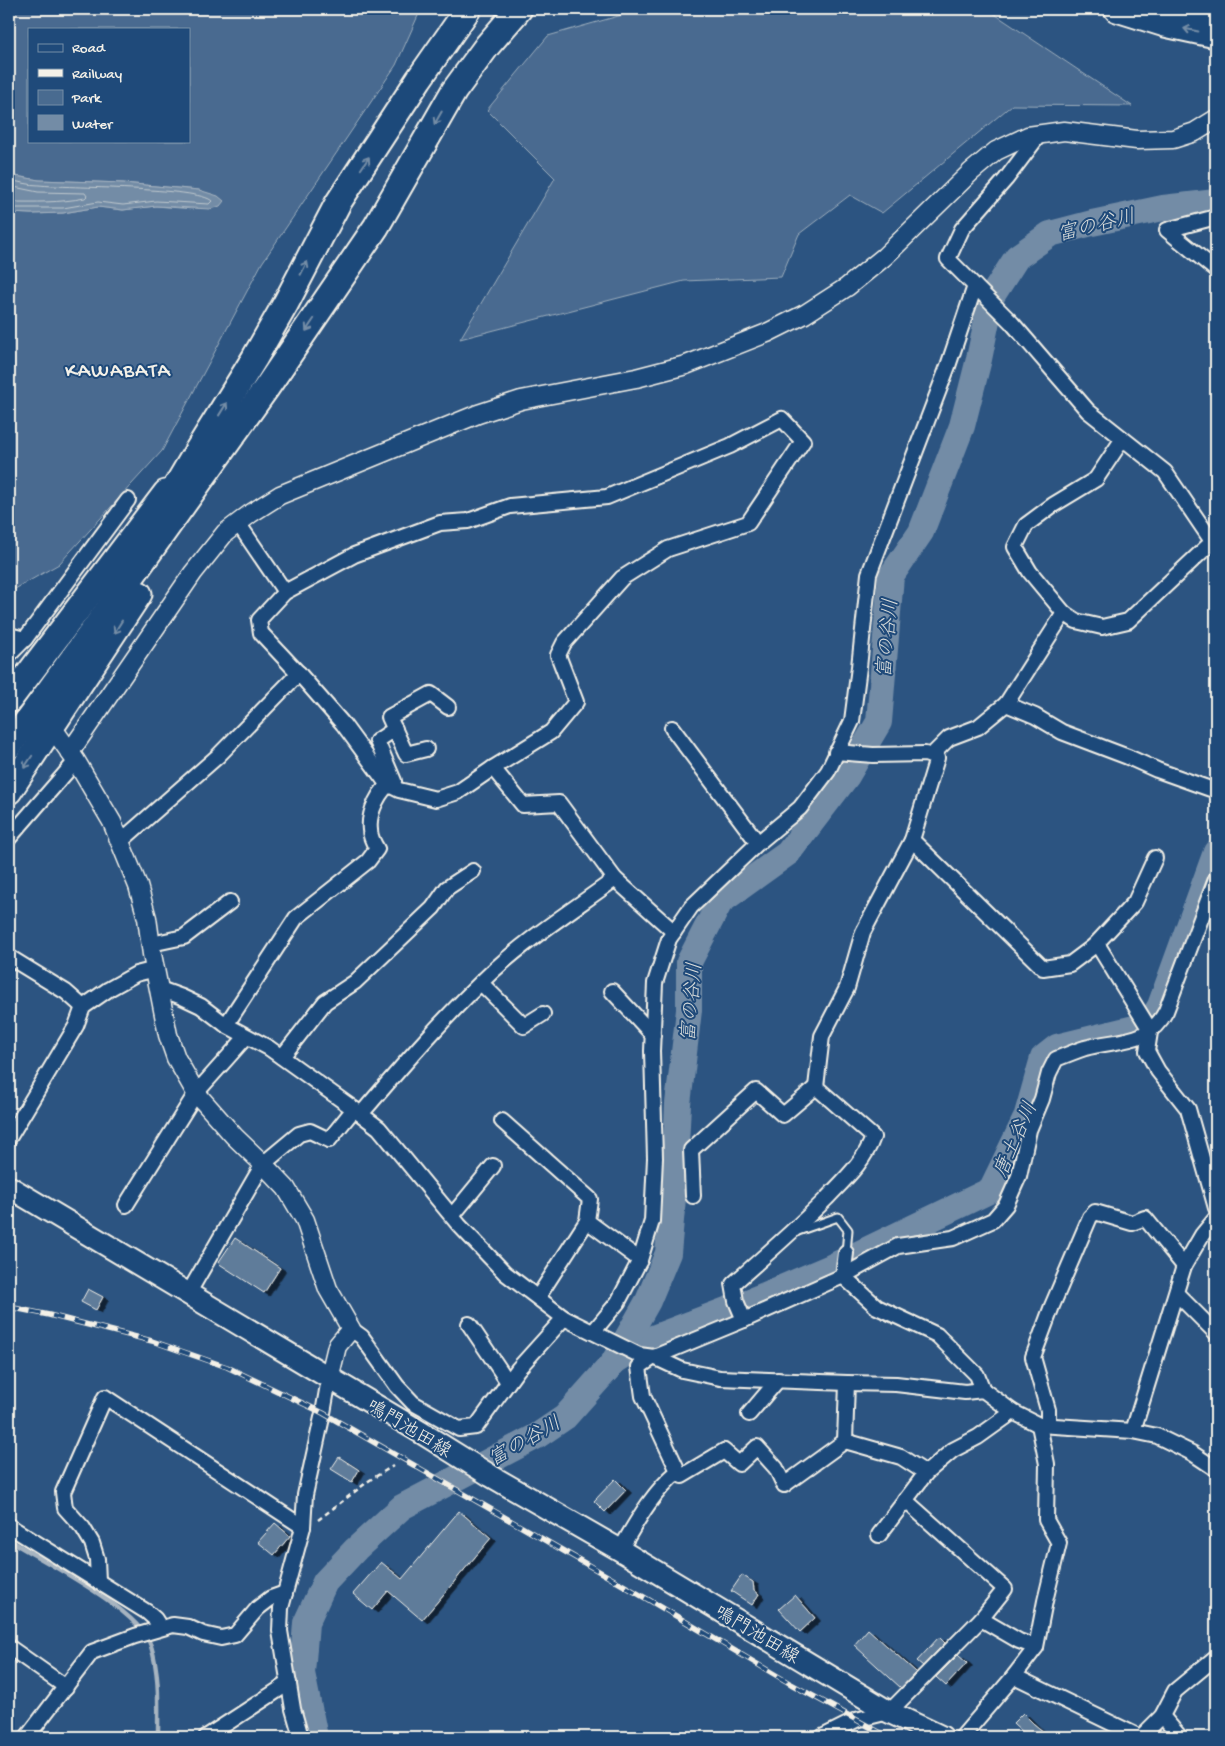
<svg xmlns="http://www.w3.org/2000/svg" width="1225" height="1746" font-family="'Gochi Hand','Klee One',sans-serif">
  <style>
    .green { fill: #496b90; stroke: #9eaebc; fill-rule: evenodd }
    .water { fill: #738ca6; stroke: #a7b4c0 }
    .lines { fill: none; stroke-linecap: round; stroke-linejoin: round }
    .shore { stroke: #c0c9ce; stroke-width: 1 }
    .stream { stroke: #a7b4c0; stroke-width: 4.5 }
    .river { stroke: #738ca6; stroke-width: 26 }
    .building { fill: #5e7b9a; stroke: #f4f1e8; filter: url(#shadow) }
    .service-casing { stroke: #f4f1e8; stroke-width: 11 }
    .minor-casing { stroke: #f4f1e8; stroke-width: 18 }
    .tertiary-casing { stroke: #f4f1e8; stroke-width: 21 }
    .primary-casing { stroke: #f4f1e8; stroke-width: 25 }
    .motorway-casing { stroke: #f4f1e8; stroke-width: 29 }
    .path { stroke: #f4f1e8; stroke-width: 2.5; stroke-dasharray: 5 4; stroke-linecap: butt }
    .service { stroke: #1f4a7a; stroke-width: 7 }
    .minor { stroke: #1f4a7a; stroke-width: 14 }
    .tertiary { stroke: #1f4a7a; stroke-width: 18 }
    .primary { stroke: #1f4a7a; stroke-width: 21 }
    .motorway { stroke: #1f4a7a; stroke-width: 25 }
    .rail-casing { stroke: #f4f1e8; stroke-width: 5.5 }
    .rail { stroke: #1f4a7a; stroke-width: 4; stroke-dasharray: 11; stroke-linecap: butt }
    .oneway { stroke: #748da6 }
    .labels { text-anchor: middle; stroke-width: 4; stroke-linejoin: round; paint-order: stroke }
    .street-label { font-size: 19px; fill: #f4f1e8; stroke: #1f4a7a }
    .water-label { font-size: 20px; font-style: italic; fill: #dadddb; stroke: #1f4a7a }
    .quarter-label { font-size: 21px; letter-spacing: 1px; fill: #f4f1e8; stroke: #1f4a7a }
  </style>
  <defs>
    <filter id="shadow"><feDropShadow dx="5.5" dy="3" stdDeviation="0" flood-color="#0009"/></filter>
  </defs>
  <rect width="100%" height="100%" fill="#2c5481"/>
  <filter id="ink" filterUnits="userSpaceOnUse"><feTurbulence type="fractalNoise" baseFrequency=".02" numOctaves="2"/><feDisplacementMap in="SourceGraphic" scale="10" xChannelSelector="R" yChannelSelector="G"/><feConvolveMatrix kernelMatrix="1 2 1 2 8 2 1 2 1" color-interpolation-filters="sRGB"/></filter>
  <g filter="url(#ink)">
    <!-- green -->
    <g class="green">
      <path d="M 9,9 L 421,9 L 396,65 L 262,263 L 162,451 L 59,564 L 15,589 L 9,591 L 9,213 L 31,214 L 63,213 L 98,207 L 123,210 L 156,206 L 193,209 L 199,190 L 123,183 L 39,180 L 9,175 ZM 29,29 L 189,29 L 189,141 L 29,141 Z"/>
      <path d="M 643,9 L 987,9 L 1132,106 L 1012,105 L 882,213 L 850,195 L 799,234 L 781,277 L 684,281 L 460,339 L 555,178 L 487,110 L 548,36 Z"/>
    </g>
    <!-- water -->
    <path class="water" d="M 9,175 L 39,180 L 123,183 L 199,190 L 218,196 L 224,201 L 220,206 L 210,209 L 156,206 L 123,210 L 98,207 L 63,213 L 31,214 L 9,213 Z"/>
    <g class="lines">
      <!-- shore -->
      <g class="shore">
        <path d="M 9,180 C 19,182 29,185 39,185 C 66,188 198,187 212,201 L 209,204 L 156,201 L 123,205 L 98,202 L 63,208 L 9,208"/>
        <path d="M 9,186 L 38,192 L 85,193 L 87,196 L 85,198 C 59,203 35,202 9,202"/>
      </g>
      <!-- stream -->
      <path class="stream" d="M 9,1540 C 44,1562 138,1608 151,1646 C 160,1675 158,1707 158,1737"/>
      <!-- river -->
      <g class="river">
        <path d="M 615,1361 L 648,1340 L 758,1298 L 831,1267 L 991,1190 L 1026,1118 L 1043,1058 L 1057,1047 L 1143,1026 L 1152,1019 L 1160,1006 L 1216,852"/>
        <path d="M 315,1737 L 302,1673 L 306,1623 L 325,1582 L 356,1549 L 402,1507 L 537,1436 L 565,1417 L 613,1363 L 648,1301 L 668,1253 L 674,1187 L 678,1104 L 689,1010 L 689,962 L 720,902 L 788,853 L 847,776 L 879,722 L 891,576 L 921,532 L 962,426 L 979,359 L 992,296 L 1017,257 L 1050,234 L 1092,223 L 1163,208 L 1216,202"/>
      </g>
    </g>
    <!-- building -->
    <g class="building">
      <path d="M 235,1238 L 280,1268 L 264,1293 L 218,1263 Z"/>
      <path d="M 88,1289 L 103,1297 L 96,1310 L 81,1302 Z"/>
      <path d="M 339,1457 L 359,1470 L 352,1482 L 331,1469 Z"/>
      <path d="M 615,1479 L 626,1490 L 605,1512 L 594,1501 Z"/>
      <path d="M 459,1511 L 491,1538 L 422,1620 L 388,1591 L 372,1610 L 353,1594 L 381,1562 L 402,1579 Z"/>
      <path d="M 275,1523 L 290,1536 L 274,1555 L 258,1542 Z"/>
      <path d="M 742,1575 L 753,1582 L 754,1590 L 759,1594 L 752,1605 L 731,1591 Z"/>
      <path d="M 795,1595 L 815,1618 L 800,1632 L 779,1609 Z"/>
      <path d="M 868,1629 L 916,1672 L 901,1688 L 854,1645 Z"/>
      <path d="M 939,1637 L 945,1643 L 923,1666 L 917,1661 Z"/>
      <path d="M 958,1655 L 967,1663 L 946,1686 L 936,1677 Z"/>
      <path d="M 1023,1713 L 1034,1724 L 1050,1737 L 1022,1737 L 1025,1734 L 1013,1723 Z"/>
    </g>
    <g class="lines">
      <!-- service casing -->
      <g class="service-casing">
        <path id="service" d="M 798,1231 L 838,1217 L 848,1230 L 846,1253"/>
      </g>
      <!-- minor casing -->
      <g class="minor-casing">
        <g id="minor">
          <path d="M 1216,217 L 1167,230 L 1216,270"/>
          <path d="M 975,286 L 1012,323 L 1088,411 L 1165,472 L 1216,547"/>
          <path d="M 782,419 L 803,441 L 748,523 L 668,549 L 622,578 L 564,643 L 558,655 L 576,702 L 551,732 L 493,768 L 458,792 L 436,799 L 399,790 L 387,784 L 343,724 L 302,677 L 261,633 L 259,620 L 285,592 L 354,555 L 440,523 L 468,521 L 510,506 L 607,497 L 730,446 Z"/>
          <path d="M 238,523 L 285,592"/>
          <path d="M 1064,613 L 1030,572 L 1015,547 L 1026,525 L 1053,505 L 1096,479 L 1122,440"/>
          <path d="M 9,635 L 25,639 L 128,500"/>
          <path d="M 9,655 L 25,639"/>
          <path d="M 1006,704 L 1064,613 L 1076,621 L 1102,627 L 1128,621 L 1212,542"/>
          <path d="M 672,728 L 758,843"/>
          <path d="M 426,749 L 406,754 L 389,717 L 431,694 L 448,707"/>
          <path d="M 931,756 L 949,738 L 978,727 L 1006,704 L 1035,716 L 1062,732 L 1128,757 L 1157,770 L 1216,791"/>
          <path d="M 493,768 L 523,805 L 559,803 L 615,879 L 674,932"/>
          <path d="M 9,838 L 76,761"/>
          <path d="M 912,840 L 1043,968 L 1070,964 L 1094,946 L 1099,947 L 1147,1025 L 1150,1032 L 1147,1051 L 1158,1071 L 1188,1109 L 1216,1208"/>
          <path d="M 120,842 L 218,756 L 299,673"/>
          <path d="M 151,944 L 184,937 L 230,902"/>
          <path d="M 1094,946 L 1135,902 L 1155,858"/>
          <path d="M 9,957 L 66,992 L 83,1007"/>
          <path d="M 481,983 L 524,1026 L 543,1014"/>
          <path d="M 160,989 L 182,997 L 201,1006 L 226,1025 L 269,1048 L 354,1109 L 379,1128 L 459,1225 L 505,1273 L 564,1318 L 639,1355 L 654,1357 L 682,1370 L 720,1378 L 847,1383 L 896,1384 L 965,1392 L 983,1390 L 1013,1412 L 1039,1425 L 1133,1431 L 1157,1436 L 1192,1453 L 1216,1469"/>
          <path d="M 612,991 L 653,1035"/>
          <path d="M 226,1025 L 296,918 L 368,861 L 377,849 C 374,844 370,836 370,830 C 368,813 379,789 394,781 L 377,741 L 395,729"/>
          <path d="M 282,1057 L 325,1002 L 355,982 L 433,908 L 447,888 L 473,871"/>
          <path d="M 361,1114 C 403,1065 446,1015 493,971 C 530,937 574,909 615,879"/>
          <path d="M 502,1121 L 590,1199 L 587,1221 L 538,1297"/>
          <path d="M 9,1138 L 76,1026 L 83,1007 L 109,989 L 136,974 L 156,969"/>
          <path d="M 693,1196 L 691,1150 L 756,1091 L 783,1115 L 816,1087"/>
          <path d="M 126,1205 L 196,1093 L 246,1037"/>
          <path d="M 452,1216 L 493,1166"/>
          <path d="M 587,1221 L 640,1260"/>
          <path d="M 843,1276 L 877,1307 L 937,1335 L 977,1375 L 983,1390"/>
          <path d="M 843,1276 L 846,1253"/>
          <path d="M 188,1294 L 263,1164 L 299,1134 L 310,1131 L 329,1140 L 354,1109"/>
          <path d="M 1177,1294 L 1216,1333"/>
          <path d="M 744,1320 L 736,1301 L 733,1284 C 765,1256 797,1228 827,1198 C 844,1180 865,1161 873,1137 L 816,1087 L 822,1036 L 847,988 L 863,932 L 912,840 L 937,758 L 925,754 L 873,755 L 836,752"/>
          <path d="M 469,1324 L 508,1382"/>
          <path d="M 351,1329 L 362,1337 L 397,1386 L 413,1403 L 459,1429 L 476,1427 L 518,1369 L 564,1318"/>
          <path d="M 594,1331 L 618,1302 L 640,1260 L 652,1221 L 655,1158 L 652,1051 L 655,983 L 669,939 L 691,907 L 758,843 L 800,808 L 828,771 L 852,721 L 859,667 L 869,574 L 948,366 L 975,286 L 948,259 L 962,229 L 1006,179 L 1039,135"/>
          <path d="M 847,1383 L 845,1441 L 901,1457 L 926,1473"/>
          <path d="M 749,1414 L 778,1380"/>
          <path d="M 1048,1424 L 1048,1410 L 1033,1357 L 1052,1306 L 1090,1217 L 1095,1212 L 1132,1223 L 1145,1218 L 1184,1266"/>
          <path d="M 1133,1431 L 1184,1266 L 1202,1235 L 1216,1218"/>
          <path d="M 678,1471 L 682,1476 L 724,1451 L 739,1464 L 757,1447 L 776,1468 L 784,1485 L 845,1441"/>
          <path d="M 905,1500 L 1005,1589 L 981,1619"/>
          <path d="M 9,1526 L 147,1612 L 155,1619 L 160,1627"/>
          <path d="M 879,1535 L 926,1473 L 953,1450 L 978,1437 L 1013,1412"/>
          <path d="M 620,1550 C 637,1521 652,1493 678,1471 L 643,1396 L 639,1367 L 654,1357 L 744,1320 L 843,1276 L 898,1246 L 953,1238 L 993,1220 L 1006,1205 L 1019,1176 L 1029,1130 L 1042,1099 L 1049,1073 L 1056,1059 C 1066,1055 1076,1051 1085,1048 C 1117,1039 1149,1045 1166,1011 L 1216,879"/>
          <path d="M 98,1581 L 97,1559 L 92,1543 L 83,1528 L 65,1508 L 63,1492 L 105,1397 L 303,1527"/>
          <path d="M 9,1647 L 66,1687"/>
          <path d="M 1014,1676 L 1140,1737"/>
          <path d="M 1162,1716 L 1180,1737"/>
          <path d="M 27,1737 L 92,1652 L 135,1636 L 173,1625 L 188,1627 L 203,1634 L 221,1638 L 235,1635 L 258,1608 L 271,1598 L 285,1593"/>
          <path d="M 206,1737 L 289,1683"/>
          <path d="M 301,1737 L 293,1709 L 280,1631 L 281,1608 L 303,1527 L 305,1495 L 323,1413 L 329,1379"/>
          <path d="M 822,1737 L 856,1720 L 889,1712 L 981,1619 L 1019,1641 L 1036,1647"/>
          <path d="M 962,1737 L 1014,1676 L 1036,1647 L 1045,1601 L 1059,1543 L 1046,1520 L 1047,1464 L 1039,1425"/>
          <path d="M 1141,1737 L 1162,1716 L 1175,1691 L 1216,1657"/>
        </g>
      </g>
      <!-- tertiary casing -->
      <g class="tertiary-casing">
        <g id="tertiary">
          <path d="M 57,734 L 76,761 L 112,822 L 138,886 L 147,918 L 152,954 L 168,1035 L 176,1058 L 196,1093 L 234,1136 L 263,1164 L 286,1188 L 305,1220 L 328,1289 L 351,1329 L 337,1346 L 329,1379"/>
          <path d="M 70,752 L 193,573 L 225,533 L 250,514 L 280,495 L 478,414 L 521,400 L 636,378 L 686,365 L 767,333 L 805,314 L 847,287 L 884,257 L 971,172 L 996,151 L 1028,136 L 1064,131 L 1137,140 L 1173,139 L 1195,132 L 1216,119"/>
        </g>
      </g>
      <!-- primary casing -->
      <g class="primary-casing">
        <path id="primary" d="M 9,1187 L 422,1433 L 491,1476 L 620,1550 L 889,1712 L 942,1737"/>
      </g>
      <!-- motorway casing -->
      <g class="motorway-casing">
        <g id="motorway">
          <path d="M 1117,9 L 1165,24 L 1216,35"/>
          <path d="M 1191,9 L 1216,16"/>
          <path d="M 161,512 L 197,451 L 254,359 L 286,303 L 338,203 L 419,79 L 468,9"/>
          <path d="M 9,700 L 166,493"/>
          <path d="M 9,746 L 92,632 L 267,387 L 376,227 L 454,91 L 487,46 L 519,9"/>
          <path d="M 9,791 L 139,594"/>
        </g>
      </g>
      <!-- path -->
      <path class="path" d="M 318,1520 L 370,1480 L 393,1466"/>
      <!-- service -->
      <use href="#service" class="service"/>
      <!-- minor -->
      <use href="#minor" class="minor"/>
      <!-- tertiary -->
      <use href="#tertiary" class="tertiary"/>
      <!-- primary -->
      <use href="#primary" class="primary"/>
      <!-- motorway -->
      <use href="#motorway" class="motorway"/>
      <!-- rail casing -->
      <g class="rail-casing">
        <path id="rail" d="M 9,1307 L 49,1315 L 152,1341 L 227,1367 L 323,1413 L 649,1600 L 791,1684 L 888,1737"/>
      </g>
      <!-- rail -->
      <use href="#rail" class="rail"/>
    </g>
    <!-- one-way arrows -->
    <defs><path id="oneway-shaft" d="M-6 0H5M1.5-3L5.5 0L1.5 3" fill="none" stroke-width="1.6" stroke-linecap="round" stroke-linejoin="round" transform="scale(1.25)"/></defs>
    <g class="oneway">
      <use href="#oneway-shaft" transform="translate(1191 30) rotate(-168)"/>
      <use href="#oneway-shaft" transform="translate(438 118) rotate(120)"/>
      <use href="#oneway-shaft" transform="translate(365 163) rotate(-56)"/>
      <use href="#oneway-shaft" transform="translate(304 268) rotate(-63)"/>
      <use href="#oneway-shaft" transform="translate(310 325) rotate(124)"/>
      <use href="#oneway-shaft" transform="translate(223 409) rotate(-58)"/>
      <use href="#oneway-shaft" transform="translate(118 627) rotate(122)"/>
      <use href="#oneway-shaft" transform="translate(28 762) rotate(124)"/>
    </g>
  </g>
  <g class="labels">
    <!-- street labels -->
    <g class="street-label">
      <text transform="translate(410 1427) rotate(31)" y="7">鳴門池田線</text>
      <text transform="translate(758 1633) rotate(31)" y="7">鳴門池田線</text>
    </g>
    <!-- water labels -->
    <g class="water-label">
      <text transform="translate(1096 224) rotate(-14)" y="7">富の谷川</text>
      <text transform="translate(886 638) rotate(-85)" y="7">富の谷川</text>
      <text transform="translate(690 1002) rotate(-85)" y="7">富の谷川</text>
      <text transform="translate(1014 1139) rotate(-66)" y="7">唐土谷川</text>
      <text transform="translate(524 1440) rotate(-30)" y="7">富の谷川</text>
    </g>
    <!-- quarter labels -->
    <g class="quarter-label">
      <text x="118" y="376">KAWABATA</text>
    </g>
  </g>
  <!-- margin -->
  <rect width="1225" height="1746" fill="none" stroke="#1f4a7a" stroke-width="30"/>
  <rect x="15" y="15" width="1195" height="1716" fill="none" stroke="#f4f1e8" stroke-width="2" filter="url(#ink)"/>
  <!-- legend -->
  <rect x="28" y="28" width="162" height="115" fill="#1f4a7a" stroke="#748da6"/>
  <rect x="38" y="44" width="25" height="8" fill="#1f4a7a" stroke="#748da6"/>
  <text x="72" y="52" font-size="15" fill="#f4f1e8">Road</text>
  <rect x="38" y="69" width="25" height="8" fill="#f4f1e8" stroke="#748da6"/>
  <text x="72" y="78" font-size="15" fill="#f4f1e8">Railway</text>
  <rect x="38" y="90" width="25" height="15" fill="#496b90" stroke="#748da6"/>
  <text x="72" y="102" font-size="15" fill="#f4f1e8">Park</text>
  <rect x="38" y="115" width="25" height="15" fill="#738ca6" stroke="#748da6"/>
  <text x="72" y="128" font-size="15" fill="#f4f1e8">Water</text>
</svg>
